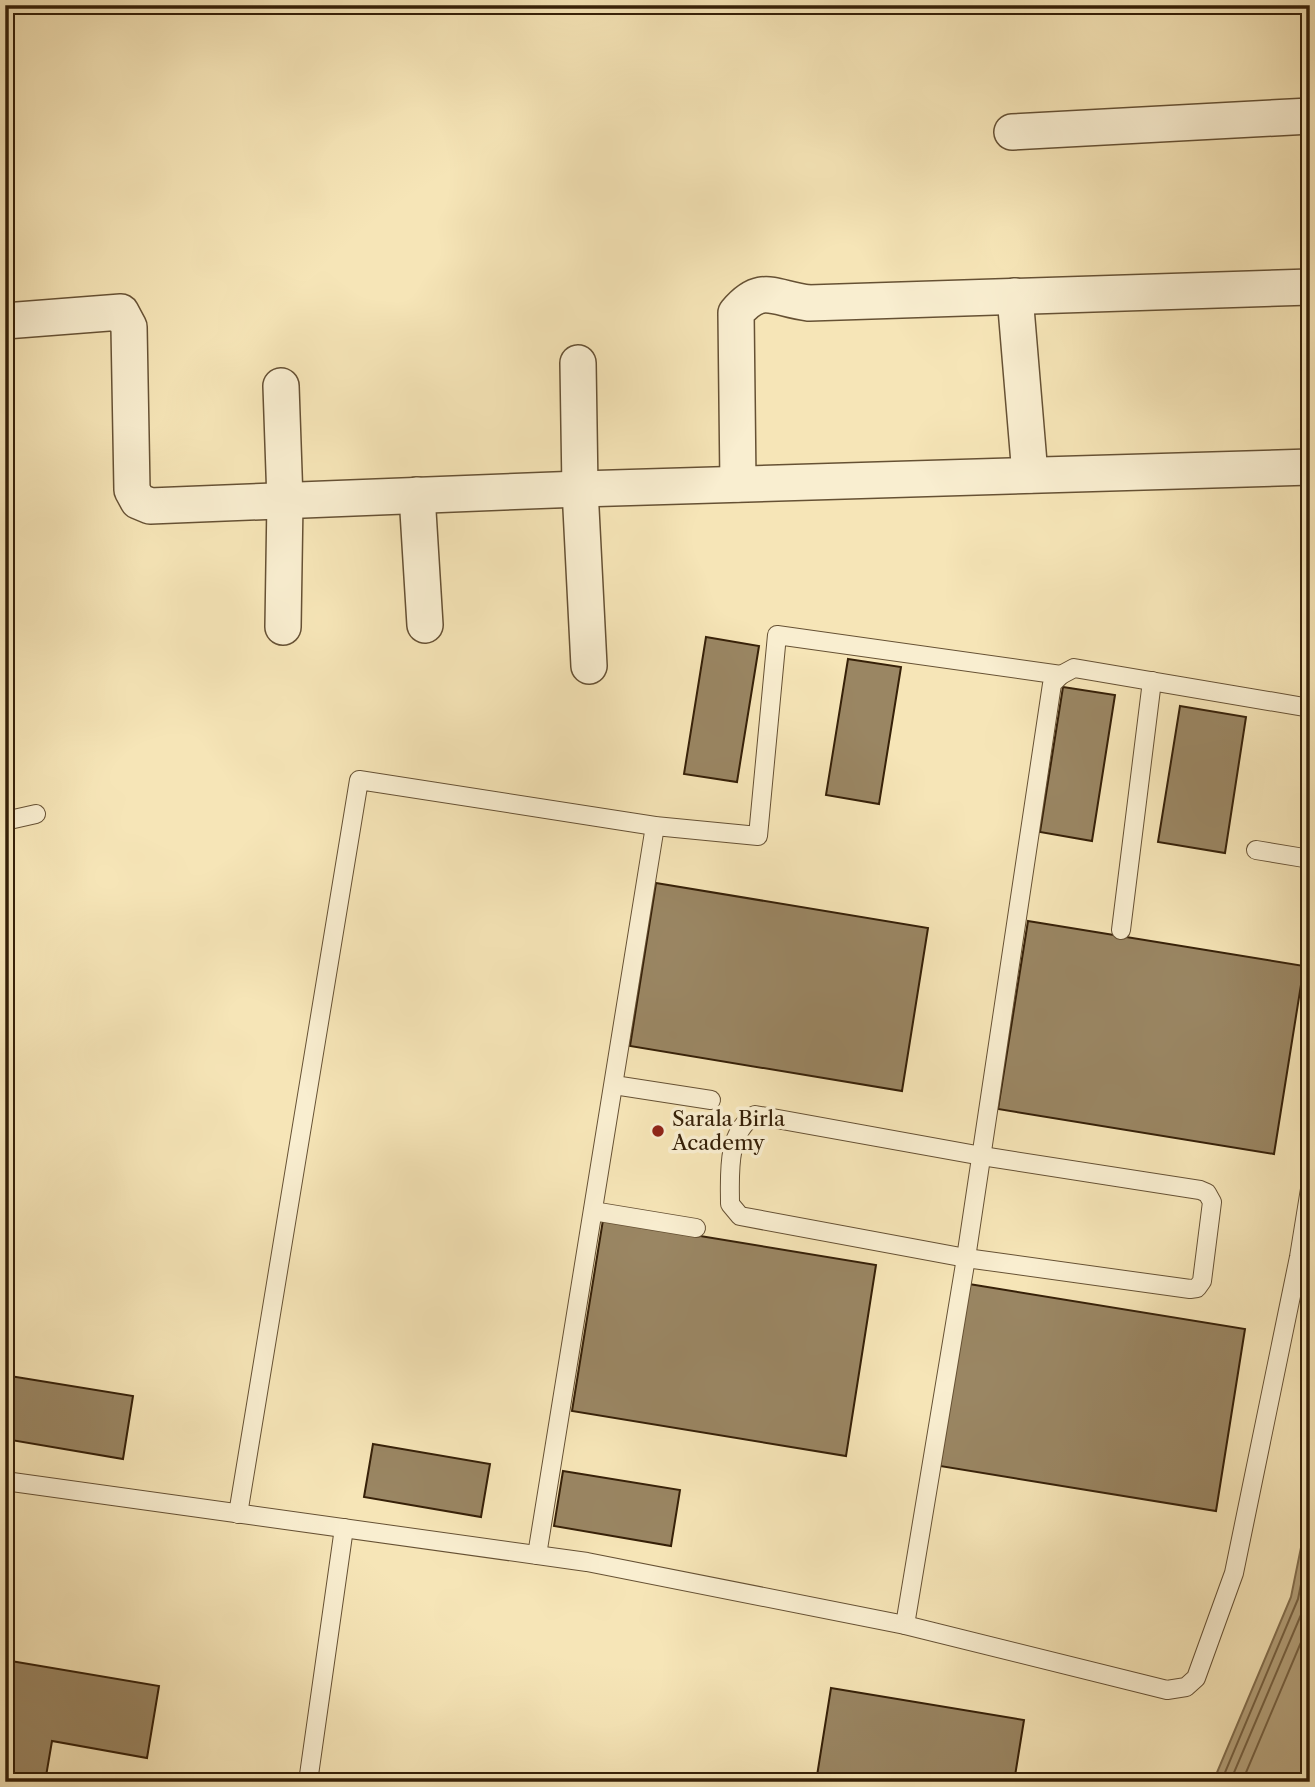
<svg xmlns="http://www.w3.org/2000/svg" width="1315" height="1787" font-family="'Libre Caslon Text',serif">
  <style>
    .water { fill: #b5a27c; stroke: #826e4e; stroke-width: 2 }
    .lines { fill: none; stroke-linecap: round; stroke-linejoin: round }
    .shore { stroke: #766142; stroke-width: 2 }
    .building { fill: #9a8663; stroke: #362008; stroke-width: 2 }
    .service-casing { stroke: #665134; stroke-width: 20 }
    .minor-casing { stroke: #665134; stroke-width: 38 }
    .service { stroke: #f9eed0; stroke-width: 18 }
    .minor { stroke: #f9eed0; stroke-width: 35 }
    .poi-dot { fill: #8f2418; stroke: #f9eed0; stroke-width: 2.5 }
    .labels { text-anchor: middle; stroke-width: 7; stroke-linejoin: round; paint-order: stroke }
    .poi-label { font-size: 21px; fill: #362008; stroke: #f9eed0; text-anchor: start }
  </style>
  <rect width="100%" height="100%" fill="#f6e5b7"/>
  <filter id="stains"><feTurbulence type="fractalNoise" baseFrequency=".00286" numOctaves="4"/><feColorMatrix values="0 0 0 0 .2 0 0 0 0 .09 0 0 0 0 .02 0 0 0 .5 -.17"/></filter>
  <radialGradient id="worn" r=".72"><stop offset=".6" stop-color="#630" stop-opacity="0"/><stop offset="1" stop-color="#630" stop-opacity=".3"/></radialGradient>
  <!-- water -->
  <path class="water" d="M 1310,1503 L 1310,1782 L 1213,1782 L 1291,1597 Z"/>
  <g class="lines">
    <!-- shore -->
    <g class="shore">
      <path d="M 1221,1782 L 1298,1599 L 1310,1540"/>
      <path d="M 1230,1782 L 1306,1603 L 1310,1585"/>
      <path d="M 1242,1782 L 1310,1621"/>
    </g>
  </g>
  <!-- building -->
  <g class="building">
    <path d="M 706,637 L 759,646 L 737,782 L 684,774 Z"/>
    <path d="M 848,659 L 901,667 L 879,804 L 826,795 Z"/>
    <path d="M 1063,687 L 1115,695 L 1092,841 L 1040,832 Z"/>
    <path d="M 1180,706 L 1246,717 L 1225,853 L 1158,842 Z"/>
    <path d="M 656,883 L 928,928 L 902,1091 L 630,1046 Z"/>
    <path d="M 1028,921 L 1304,966 L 1274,1154 L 998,1109 Z"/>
    <path d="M 603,1220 L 876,1265 L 846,1456 L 572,1411 Z"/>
    <path d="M 969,1284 L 1245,1329 L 1216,1511 L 940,1466 Z"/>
    <path d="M 10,1376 L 133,1396 L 123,1459 L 5,1439 L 5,1403 Z"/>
    <path d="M 373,1444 L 490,1464 L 481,1517 L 364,1497 Z"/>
    <path d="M 563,1471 L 680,1490 L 671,1546 L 554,1526 Z"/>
    <path d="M 5,1660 L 159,1686 L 147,1758 L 52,1741 L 45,1782 L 5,1782 Z"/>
    <path d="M 831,1688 L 1024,1720 L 1014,1782 L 816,1782 Z"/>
  </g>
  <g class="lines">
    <!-- service casing -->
    <g class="service-casing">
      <g id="service">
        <path d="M 5,821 L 36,814"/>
        <path d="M 1256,850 L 1310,859"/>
        <path d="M 1121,930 L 1152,681"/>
        <path d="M 614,1085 L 711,1100"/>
        <path d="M 755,1115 L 982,1156 L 1200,1190 L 1207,1193 L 1212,1202 L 1202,1281 L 1197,1288 L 1190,1289 L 966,1258 L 740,1216 L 730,1204 C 730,1174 726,1133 755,1115 Z"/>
        <path d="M 593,1211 L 696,1228"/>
        <path d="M 5,1481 L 587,1562 L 905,1625 L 966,1258 L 1052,684 L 1061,675 L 1074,668 L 1310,708"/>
        <path d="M 238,1514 L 359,780 L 655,826 L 758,836 L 777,635 L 1061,675"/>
        <path d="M 537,1555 L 655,826"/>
        <path d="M 905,1625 L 1167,1690 L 1186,1687 L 1196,1678 L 1234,1573 L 1299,1257 L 1310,1189"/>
        <path d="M 308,1782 L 344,1528"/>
      </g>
    </g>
    <!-- minor casing -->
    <g class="minor-casing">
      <g id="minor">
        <path d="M 1012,132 L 1310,116"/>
        <path d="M 1015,296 L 1030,475"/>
        <path d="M 5,321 L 121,312 L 129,327 L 132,490 L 138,501 L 150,506 L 580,489 L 1310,467"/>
        <path d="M 578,363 L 580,489 L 589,666"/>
        <path d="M 281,386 L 285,501 L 283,627"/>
        <path d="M 738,484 L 736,313 C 762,282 774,299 809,303 L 1310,287"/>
        <path d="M 417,495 L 425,625"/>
      </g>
    </g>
    <!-- service -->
    <use href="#service" class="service"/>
    <!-- minor -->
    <use href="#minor" class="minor"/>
  </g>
  <!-- markers -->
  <circle class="poi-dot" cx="658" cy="1131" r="7"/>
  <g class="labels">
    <!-- poi labels -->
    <g class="poi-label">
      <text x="672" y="1126">Sarala Birla<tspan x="672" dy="24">Academy</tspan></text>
    </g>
  </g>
  <!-- margin -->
  <rect width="1315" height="1787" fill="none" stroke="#f6e5b7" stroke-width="28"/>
  <rect x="7" y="7" width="1301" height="1773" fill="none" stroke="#362008" stroke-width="3.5"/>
  <rect x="14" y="14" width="1287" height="1759" fill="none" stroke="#362008" stroke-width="2"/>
  <rect width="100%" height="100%" filter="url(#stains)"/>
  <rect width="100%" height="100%" fill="url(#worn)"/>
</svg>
